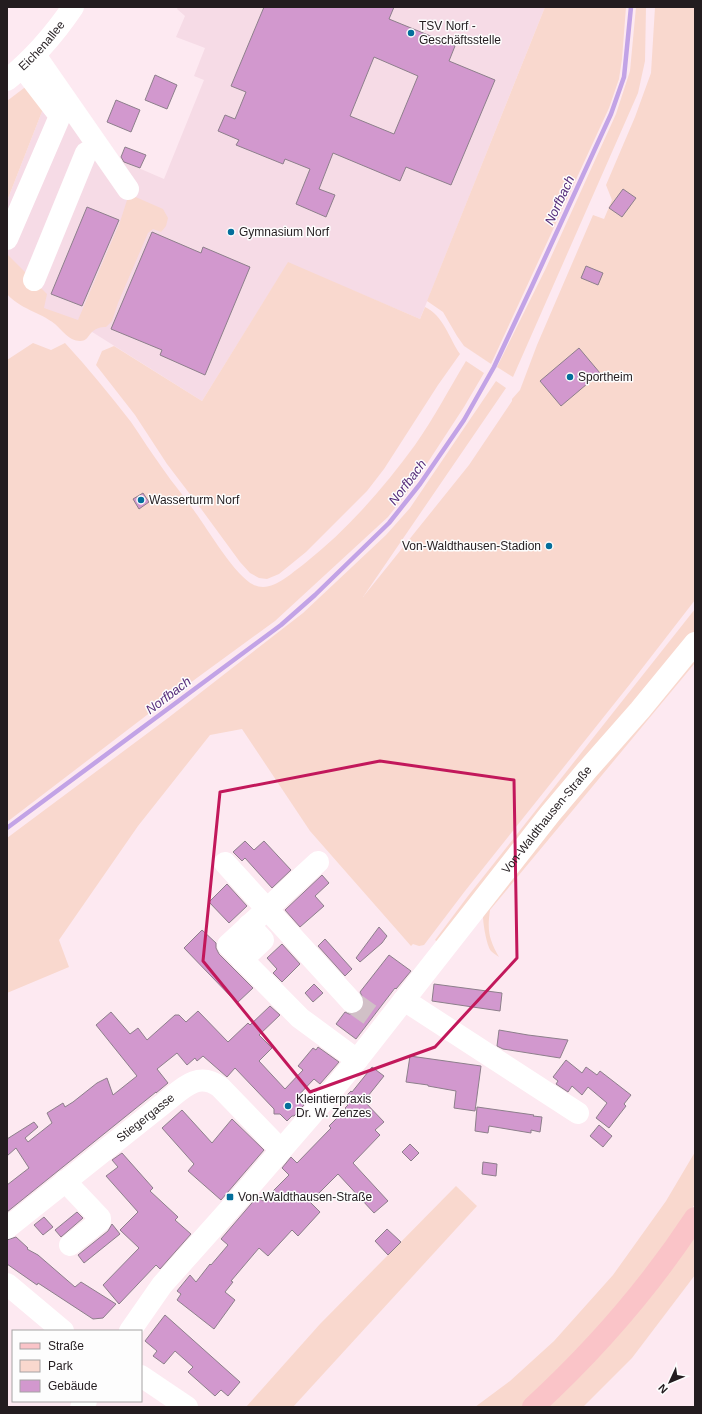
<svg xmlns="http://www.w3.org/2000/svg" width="702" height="1414" font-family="Arial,sans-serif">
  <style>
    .built { fill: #f6dbe6 }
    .green { fill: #f9d8ce }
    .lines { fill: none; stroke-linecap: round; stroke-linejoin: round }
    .stream { stroke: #c2a3e6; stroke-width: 4.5 }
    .building { fill: #d298ce; stroke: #8d7f8b; fill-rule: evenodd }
    .minor-tunnel { stroke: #d1c0c7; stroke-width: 22; stroke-dasharray: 22 11; stroke-linecap: butt }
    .minor { stroke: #fff; stroke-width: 22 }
    .major { stroke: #fac4c8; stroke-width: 22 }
    .marked { fill: none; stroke: #c2185b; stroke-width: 3; stroke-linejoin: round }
    .poi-dot { fill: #036e9b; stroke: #fdfdfd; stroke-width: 1.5 }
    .labels { text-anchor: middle; stroke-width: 3; stroke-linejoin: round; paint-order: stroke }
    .poi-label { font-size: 12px; fill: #231c1f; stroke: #fdfdfd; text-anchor: start }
    .street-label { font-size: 12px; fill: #231c1f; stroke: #fdfdfd }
    .water-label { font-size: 13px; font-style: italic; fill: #552c7a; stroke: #fdfdfd }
  </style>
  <rect width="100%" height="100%" fill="#fde9f1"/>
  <!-- built -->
  <path class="built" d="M 178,7 L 545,7 L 420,319 L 288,263 L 202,401 L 89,330 L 43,311 L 7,272 L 7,201 L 43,109 L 57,83 L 120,160 L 164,179 L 204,80 L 194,76 L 205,48 L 176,37 L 185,16 L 177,9 Z"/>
  <!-- green -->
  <g class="green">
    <path d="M 545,7 L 626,7 L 622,59 L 619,79 L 609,108 L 491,364 L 464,346 L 457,336 L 443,312 L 427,301 Z"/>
    <path d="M 636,7 L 646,7 L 645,61 L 638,93 L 513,377 L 497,367 L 546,268 L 616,114 L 630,71 Z"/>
    <path d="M 655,7 L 695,7 L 695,600 L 630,684 L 465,891 L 424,945 L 419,946 L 413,944 L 411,946 L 310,831 L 242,729 L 210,735 L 138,826 L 59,940 L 69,967 L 7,993 L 7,838 L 168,718 L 303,613 L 386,535 L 410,508 L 496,381 L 506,388 L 363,597 L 469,465 L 512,401 L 512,399 L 520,390 L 537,345 L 593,215 L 604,219 L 612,200 L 606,185 L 635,117 L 651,73 Z"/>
    <path d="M 28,85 L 43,109 L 7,201 L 7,101 Z"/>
    <path d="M 131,195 L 163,209 L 168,218 L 166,226 L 161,232 L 153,229 L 148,233 L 118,303 L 112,321 L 106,327 C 101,327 96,328 92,332 C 88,336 87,341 80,341 C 69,341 62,330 55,324 C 40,312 20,309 7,294 L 7,254 L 47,294 L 44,308 L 78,320 L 120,222 L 128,197 Z"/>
    <path d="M 288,262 L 420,319 L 425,307 C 443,315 449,338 460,354 L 438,385 L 384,469 L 367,491 L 306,552 L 279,574 L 267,579 L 259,578 L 250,573 L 240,562 L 199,506 L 167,464 L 135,415 L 96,365 L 102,351 L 114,346 L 202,401 Z"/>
    <path d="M 33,343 L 51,350 L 65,343 C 88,368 110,395 131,422 C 142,438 152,454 163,469 C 173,484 185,497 195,512 C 209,531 235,576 254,585 C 272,593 290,574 304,564 C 347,530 383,489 415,445 C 434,418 449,389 466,361 L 484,373 L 464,407 L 413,485 L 388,517 L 275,621 L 164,702 L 7,822 L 7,360 Z"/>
    <path d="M 695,609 L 695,633 L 440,943 L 435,940 L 468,896 Z"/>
    <path d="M 695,654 L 695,663 L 490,910 C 487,931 489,939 499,957 C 496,955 493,953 491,951 C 486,945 482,918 483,910 Z"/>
    <path d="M 695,1152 L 695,1204 L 652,1265 L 621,1305 L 523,1407 L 475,1407 L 510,1381 L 554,1341 L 613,1275 L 666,1201 Z"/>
    <path d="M 456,1186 L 477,1206 L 293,1407 L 246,1407 L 320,1324 Z"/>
    <path d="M 695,1231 L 695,1275 L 632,1358 L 583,1407 L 545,1407 Z"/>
  </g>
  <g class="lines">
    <!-- stream -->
    <path class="stream" d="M 7,828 L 281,625 L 315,595 L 389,523 L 420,484 L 464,420 L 494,367 L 532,286 L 611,114 L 624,77 L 631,7"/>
  </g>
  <!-- building -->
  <g class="building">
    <path d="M 264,7 L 394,7 L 389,19 L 455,46 L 449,61 L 495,80 L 451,185 L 406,167 L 400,181 L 333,153 L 319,189 L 335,195 L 326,217 L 296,204 L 310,169 L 285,159 L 283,164 L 236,145 L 239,140 L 218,131 L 225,115 L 235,119 L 246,92 L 231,86 ZM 374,57 L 418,76 L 394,134 L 350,116 Z"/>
    <path d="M 155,75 L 177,85 L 167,109 L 145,100 Z"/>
    <path d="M 116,100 L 140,110 L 131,132 L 107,122 Z"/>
    <path d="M 125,147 L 146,155 L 140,168 L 124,162 L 121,157 Z"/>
    <path d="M 623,189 L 636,198 L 622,217 L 609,208 Z"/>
    <path d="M 87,207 L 119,220 L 82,306 L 51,294 Z"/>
    <path d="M 152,232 L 201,253 L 203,247 L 250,267 L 205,375 L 160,355 L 162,350 L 111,329 Z"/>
    <path d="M 586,266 L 603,273 L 598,285 L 581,278 Z"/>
    <path d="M 579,348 L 600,373 L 561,406 L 540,381 Z"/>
    <path d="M 143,493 L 149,502 L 139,509 L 133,499 Z"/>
    <path d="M 245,841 L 254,850 L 264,841 L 291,870 L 272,888 L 245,858 L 242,861 L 233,852 Z"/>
    <path d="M 322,875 L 329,883 L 315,896 L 324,906 L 300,927 L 285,910 Z"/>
    <path d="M 227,884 L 247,906 L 229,923 L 209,902 Z"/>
    <path d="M 379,927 L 387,936 L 382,943 L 360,962 L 356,958 Z"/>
    <path d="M 202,930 L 216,943 L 216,948 L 219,954 L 253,988 L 237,1003 L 184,948 Z"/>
    <path d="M 325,939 L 352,969 L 345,976 L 318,946 Z"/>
    <path d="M 282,944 L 300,964 L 282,982 L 273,973 L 277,969 L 267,958 Z"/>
    <path d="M 389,955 L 411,971 L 396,989 L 395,988 L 356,1039 L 336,1024 L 345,1012 L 349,1014 L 354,1014 L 361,1011 L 364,1006 L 364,1000 L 360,992 Z"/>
    <path d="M 314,984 L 323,993 L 313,1002 L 305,993 Z"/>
    <path d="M 434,984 L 502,993 L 500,1011 L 432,1001 Z"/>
    <path d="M 270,1006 L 280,1015 L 259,1035 L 272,1048 L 259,1061 L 285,1089 L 303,1070 L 298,1066 L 313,1048 L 316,1050 L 318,1047 L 339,1062 L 320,1084 L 314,1079 L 296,1098 L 304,1105 L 294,1116 L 292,1116 L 287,1121 L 280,1114 L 274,1114 L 274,1109 L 235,1068 L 227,1077 L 203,1056 L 197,1061 L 195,1058 L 187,1065 L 177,1053 L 157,1069 L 168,1083 L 156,1093 L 156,1092 L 7,1212 L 7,1185 L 29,1168 L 16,1148 L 7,1156 L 7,1139 L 34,1122 L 38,1127 L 25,1138 L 28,1142 L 52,1123 L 47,1113 L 63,1103 L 65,1107 L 73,1102 L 97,1083 L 107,1078 L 113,1095 L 137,1076 L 96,1025 L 111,1012 L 130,1034 L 138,1028 L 147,1040 L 175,1015 L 179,1015 L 186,1022 L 198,1011 L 228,1042 L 248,1023 L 250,1025 Z"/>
    <path d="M 499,1030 L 528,1035 L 568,1040 L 560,1058 L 503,1049 L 497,1046 Z"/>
    <path d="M 410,1056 L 481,1066 L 475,1111 L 454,1108 L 456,1091 L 428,1086 L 428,1085 L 406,1082 Z"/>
    <path d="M 566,1060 L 582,1073 L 586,1067 L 597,1075 L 600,1071 L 631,1095 L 624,1104 L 626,1106 L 609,1128 L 596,1118 L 607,1103 L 588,1087 L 582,1095 L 572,1086 L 568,1092 L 556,1084 L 558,1081 L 553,1077 Z"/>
    <path d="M 372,1067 L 384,1076 L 364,1101 L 384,1122 L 375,1130 L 380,1135 L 353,1163 L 388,1201 L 374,1213 L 338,1174 L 310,1202 L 320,1212 L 298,1236 L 292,1230 L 268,1256 L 259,1248 L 231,1281 L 233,1282 L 225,1292 L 235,1300 L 214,1329 L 177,1300 L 181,1294 L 177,1291 L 190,1275 L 196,1282 L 210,1264 L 211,1265 L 228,1245 L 221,1239 L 257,1197 L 263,1201 L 289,1175 L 282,1168 L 291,1157 L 297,1163 L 331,1128 L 329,1126 L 346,1109 L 345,1108 L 348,1105 L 342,1100 L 351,1091 L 352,1092 Z"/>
    <path d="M 477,1107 L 534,1115 L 533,1116 L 542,1117 L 540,1132 L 531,1130 L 531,1133 L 489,1126 L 488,1133 L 475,1131 Z"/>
    <path d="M 182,1110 L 212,1143 L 232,1119 L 264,1150 L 221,1200 L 188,1171 L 194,1164 L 162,1128 Z"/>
    <path d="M 599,1125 L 612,1136 L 603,1147 L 590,1136 Z"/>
    <path d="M 410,1144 L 419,1153 L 411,1161 L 402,1152 Z"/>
    <path d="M 122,1153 L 153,1188 L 150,1191 L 178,1217 L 175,1220 L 191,1234 L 160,1269 L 156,1265 L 119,1304 L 103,1285 L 139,1248 L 120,1230 L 138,1212 L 106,1176 L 118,1167 L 112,1160 Z"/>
    <path d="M 483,1162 L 497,1164 L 496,1176 L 482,1174 Z"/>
    <path d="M 77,1212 L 83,1218 L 61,1237 L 55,1230 Z"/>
    <path d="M 44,1217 L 53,1227 L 43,1235 L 34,1225 Z"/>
    <path d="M 112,1224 L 120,1234 L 84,1263 L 78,1255 L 108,1231 Z"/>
    <path d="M 387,1229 L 401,1242 L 388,1255 L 375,1241 Z"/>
    <path d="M 16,1237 L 28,1248 L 27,1249 L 38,1255 L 75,1287 L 81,1282 L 116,1304 L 103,1318 L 93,1319 L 38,1283 L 37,1285 L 7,1264 L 7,1240 Z"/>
    <path d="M 165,1315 L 240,1382 L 228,1396 L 221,1390 L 215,1396 L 188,1372 L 193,1367 L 175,1351 L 164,1364 L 153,1356 L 157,1351 L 145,1341 Z"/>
  </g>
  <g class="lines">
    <!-- minor-tunnel -->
    <path class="minor-tunnel" d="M 352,1002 L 373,1017"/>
    <!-- minor -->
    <g class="minor">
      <path d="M 35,55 L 128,189"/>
      <path id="s1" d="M 7,80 C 33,59 54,35 73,7"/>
      <path d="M 7,239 L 60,116 L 23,68"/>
      <path d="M 34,280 L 86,153"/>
      <path d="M 318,862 L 228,945 L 300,1018 L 357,1060"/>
      <path d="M 225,863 L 352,1002"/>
      <path d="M 242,960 L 263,940 L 249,925"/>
      <path d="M 404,1000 L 578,1113"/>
      <path d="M 65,1181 L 100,1218 L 100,1221 L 70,1245"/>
      <path id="s2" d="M 7,1228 L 163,1104 C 181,1090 197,1070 220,1087 L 281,1150"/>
      <path d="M 7,1284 L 63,1331"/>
      <path id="s3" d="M 130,1331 L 162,1285 L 237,1201 L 321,1104 L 357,1060 L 550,814 L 588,769 L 640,710 L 695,643"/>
      <path d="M 141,1376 L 187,1407"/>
      <path d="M 81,1407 L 86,1401"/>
    </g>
    <!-- major -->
    <path class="major" d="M 533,1407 C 594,1351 649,1288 695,1218"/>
  </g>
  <!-- marked area -->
  <path class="marked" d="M 380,761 L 514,780 L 517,958 L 435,1047 L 310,1092 L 203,961 L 220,792 Z"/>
  <!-- markers -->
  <g class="poi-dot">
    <circle cx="411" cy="33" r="4"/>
    <circle cx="231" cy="232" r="4"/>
    <circle cx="570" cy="377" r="4"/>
    <circle cx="141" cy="500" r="4"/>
    <circle cx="549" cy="546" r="4"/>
    <circle cx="288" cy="1106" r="4"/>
    <rect x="226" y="1193" width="8" height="8" rx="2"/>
  </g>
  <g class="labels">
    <!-- poi labels -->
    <g class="poi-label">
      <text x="419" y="30">TSV Norf -<tspan x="419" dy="14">Geschäftsstelle</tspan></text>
      <text x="239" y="236">Gymnasium Norf</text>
      <text x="578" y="381">Sportheim</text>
      <text x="149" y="504">Wasserturm Norf</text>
      <text x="541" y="550" text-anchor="end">Von-Waldthausen-Stadion</text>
      <text x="296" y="1103">Kleintierpraxis<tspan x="296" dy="14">Dr. W. Zenzes</tspan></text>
      <text x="238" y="1201">Von-Waldthausen-Straße</text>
    </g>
    <!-- street labels -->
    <g class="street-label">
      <text dy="4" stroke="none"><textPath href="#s1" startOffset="49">Eichenallee</textPath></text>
      <text dy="4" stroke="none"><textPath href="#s3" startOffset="660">Von-Waldthausen-Straße</textPath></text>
      <text dy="4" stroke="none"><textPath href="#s2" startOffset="177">Stiegergasse</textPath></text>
    </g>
    <!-- water labels -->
    <g class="water-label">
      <text transform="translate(559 200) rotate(-65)" y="5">Norfbach</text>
      <text transform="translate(407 482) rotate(-53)" y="5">Norfbach</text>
      <text transform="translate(168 695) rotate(-37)" y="5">Norfbach</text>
    </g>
  </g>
  <!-- border -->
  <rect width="702" height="1414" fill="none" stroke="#231c1f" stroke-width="16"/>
  <!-- legend -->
  <rect x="12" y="1330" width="130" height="72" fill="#fdfdfd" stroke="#a6a3a4"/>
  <rect x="20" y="1343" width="20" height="6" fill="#fac4c8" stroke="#a6a3a4"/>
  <text x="48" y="1350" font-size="12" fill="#231c1f">Straße</text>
  <rect x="20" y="1360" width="20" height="12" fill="#f9d8ce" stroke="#a6a3a4"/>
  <text x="48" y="1370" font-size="12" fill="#231c1f">Park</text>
  <rect x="20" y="1380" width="20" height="12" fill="#d298ce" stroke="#a6a3a4"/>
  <text x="48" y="1390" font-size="12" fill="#231c1f">Gebäude</text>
  <!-- north arrow -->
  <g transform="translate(670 1382) rotate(226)" stroke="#fdfdfd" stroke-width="3" paint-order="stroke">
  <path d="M0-3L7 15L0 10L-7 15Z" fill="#231c1f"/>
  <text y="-6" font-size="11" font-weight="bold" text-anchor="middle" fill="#231c1f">N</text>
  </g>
</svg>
